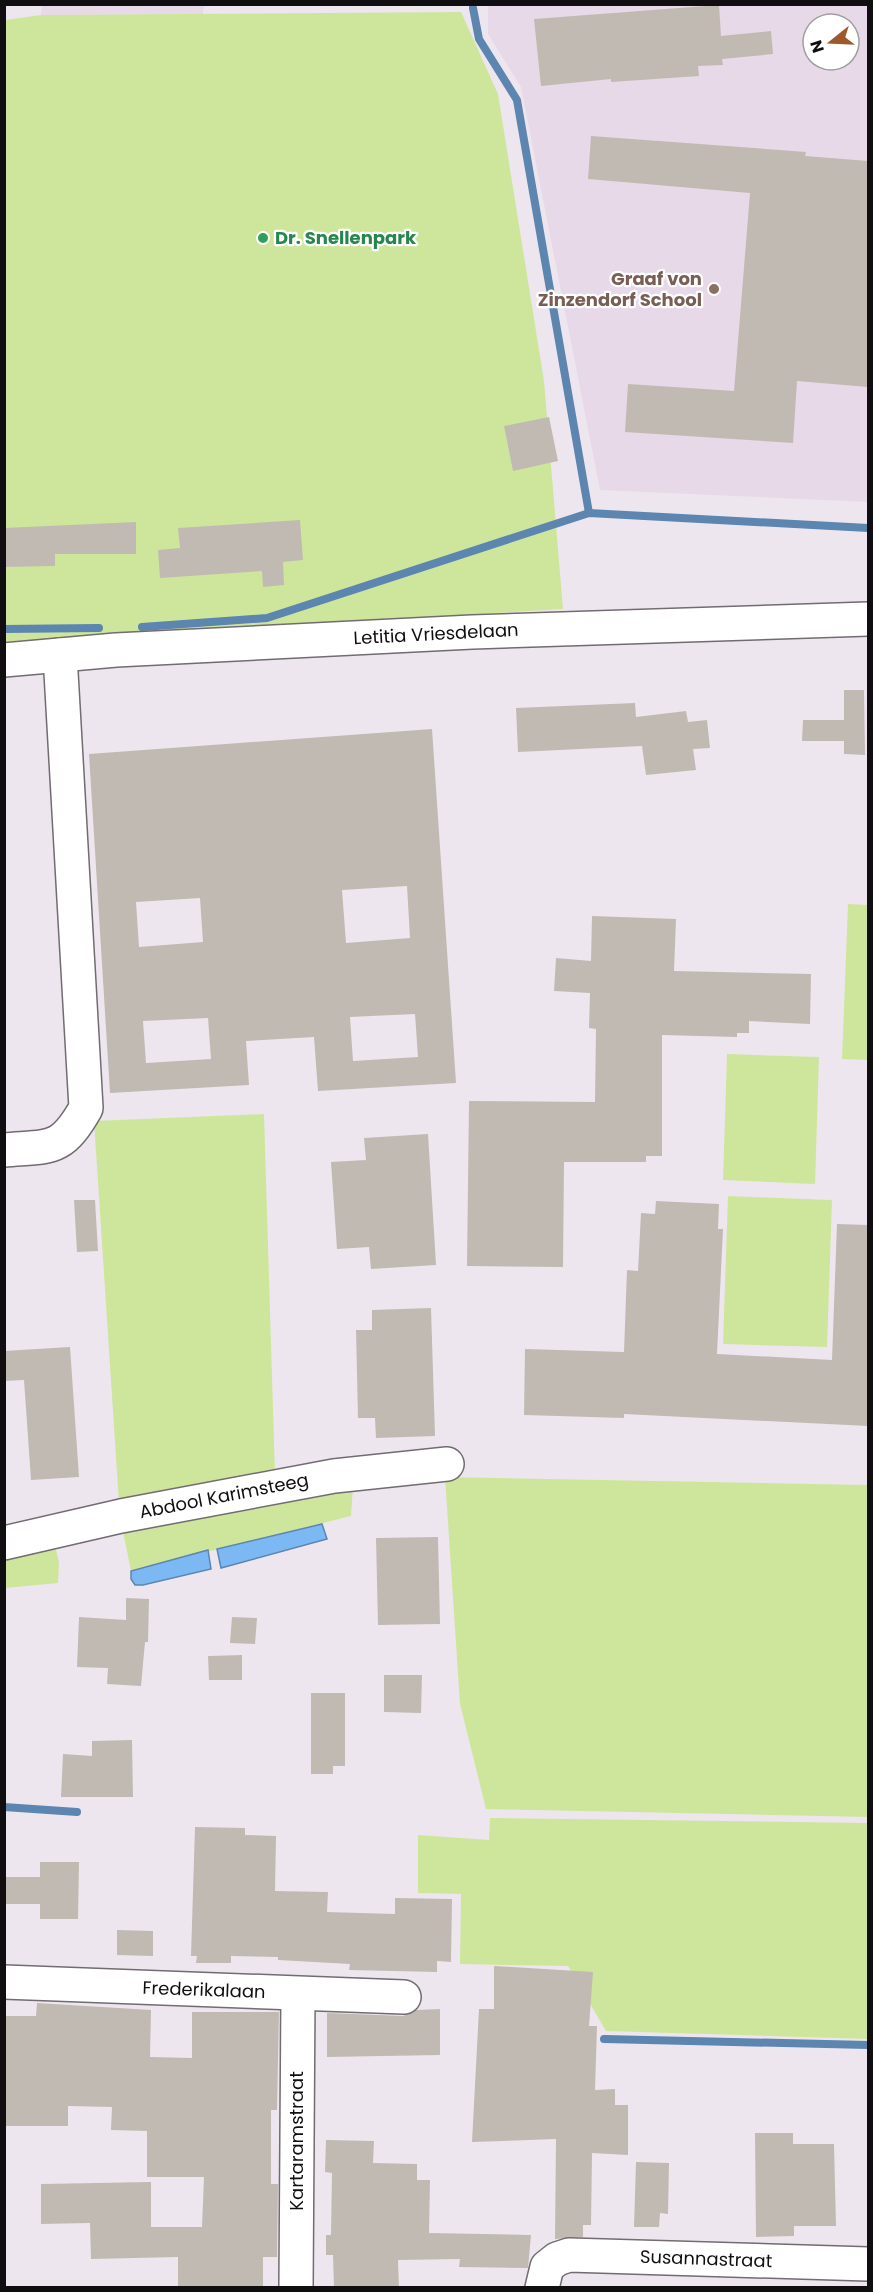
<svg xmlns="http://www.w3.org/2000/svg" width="873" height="2292" font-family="Poppins,sans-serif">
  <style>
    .built { fill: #e7d9e7; fill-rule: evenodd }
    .green { fill: #cee69c }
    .water { fill: #7cb8f3; stroke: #5c85af; stroke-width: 1.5 }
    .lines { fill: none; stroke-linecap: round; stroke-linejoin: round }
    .stream { stroke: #5c85af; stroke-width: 8 }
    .building { fill: #c1bab2; fill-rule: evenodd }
    .minor-casing { stroke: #726b72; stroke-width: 36 }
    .minor { stroke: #fff; stroke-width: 33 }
    .leisure-dot { fill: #2e9e5b; stroke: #fff; stroke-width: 2 }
    .education-dot { fill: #8d6e63; stroke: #fff; stroke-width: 2 }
    .labels { text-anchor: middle; stroke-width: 4.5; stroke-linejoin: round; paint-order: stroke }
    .leisure-label { font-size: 18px; font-weight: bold; fill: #27864d; stroke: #fff; text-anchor: start }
    .education-label { font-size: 18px; font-weight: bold; fill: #785e54; stroke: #fff; text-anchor: end }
    .street-label { font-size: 18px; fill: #110e11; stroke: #fff }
  </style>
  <rect width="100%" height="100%" fill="#eee6ee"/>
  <!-- built -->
  <g class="built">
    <path d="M 42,5 L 204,5 L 203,14 L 41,15 Z"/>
    <path d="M 488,5 L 868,5 L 868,502 L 600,490 L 521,87 L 488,34 ZM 813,24 L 849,24 L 849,60 L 813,60 Z"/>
  </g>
  <!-- green -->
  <g class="green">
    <path d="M 461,12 L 498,94 L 544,381 L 563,609 L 5,642 L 5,20 L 41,15 Z"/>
    <path d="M 848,904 L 868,905 L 868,1060 L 842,1059 Z"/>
    <path d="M 727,1054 L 819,1057 L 815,1184 L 723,1180 Z"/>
    <path d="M 264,1114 L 275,1475 L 119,1503 L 94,1121 Z"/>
    <path d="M 728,1196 L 832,1200 L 827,1347 L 723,1344 Z"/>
    <path d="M 445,1477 L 868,1485 L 868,1817 L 486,1809 L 460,1704 Z"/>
    <path d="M 353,1486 L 351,1516 L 131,1571 L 122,1527 Z"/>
    <path d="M 55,1546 L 59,1562 L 58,1583 L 5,1588 L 4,1549 Z"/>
    <path d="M 490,1818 L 868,1823 L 868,2039 L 606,2031 L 568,1966 L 460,1964 L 461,1894 L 418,1893 L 418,1835 L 489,1840 Z"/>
  </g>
  <!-- water -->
  <g class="water">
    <path d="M 322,1524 L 327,1539 L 221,1568 L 217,1549 Z"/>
    <path d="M 208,1550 L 211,1569 L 143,1585 L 135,1585 L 131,1579 L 131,1571 Z"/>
  </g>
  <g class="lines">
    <!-- stream -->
    <g class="stream">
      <path d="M 473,8 L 479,39 L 517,100 L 589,513"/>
      <path d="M 142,627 L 267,618 L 589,513 L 868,528"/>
      <path d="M 4,629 L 99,628"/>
      <path d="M 4,1807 L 77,1812"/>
      <path d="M 604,2039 L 868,2045"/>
    </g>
  </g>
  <!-- building -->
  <g class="building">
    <path d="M 719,5 L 721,36 L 771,31 L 773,54 L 722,59 L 723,65 L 698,66 L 699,76 L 611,82 L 611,79 L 541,86 L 534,19 Z"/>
    <path d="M 591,136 L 806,152 L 805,156 L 868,161 L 868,387 L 797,381 L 793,443 L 625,432 L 628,384 L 734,391 L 750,193 L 588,179 Z"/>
    <path d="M 549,417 L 558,461 L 513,471 L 504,426 Z"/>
    <path d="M 300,520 L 303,560 L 283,562 L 284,585 L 263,587 L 262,571 L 160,578 L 158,550 L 180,548 L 178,528 Z"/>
    <path d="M 136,522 L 136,554 L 55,554 L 55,566 L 4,567 L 4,528 Z"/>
    <path d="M 844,690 L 864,690 L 865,755 L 844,754 L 844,741 L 802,741 L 803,720 L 844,720 Z"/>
    <path d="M 635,703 L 636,717 L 686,711 L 688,722 L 707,720 L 710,748 L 693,749 L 696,770 L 646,775 L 642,746 L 518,752 L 516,708 Z"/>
    <path d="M 432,729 L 456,1083 L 318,1091 L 314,1037 L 246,1041 L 249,1085 L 110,1093 L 89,754 ZM 407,886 L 410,938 L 346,943 L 342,890 ZM 200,898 L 203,942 L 139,947 L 136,902 ZM 415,1014 L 418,1057 L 353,1061 L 350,1017 ZM 208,1018 L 211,1059 L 146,1063 L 143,1021 Z"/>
    <path d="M 592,916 L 676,919 L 674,971 L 811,974 L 810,1024 L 749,1021 L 749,1033 L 737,1033 L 737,1037 L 662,1035 L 662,1156 L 646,1156 L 646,1162 L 564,1162 L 563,1267 L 467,1266 L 469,1101 L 595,1102 L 596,1029 L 589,1028 L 590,993 L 554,991 L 556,958 L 591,961 Z"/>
    <path d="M 428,1134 L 436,1265 L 371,1269 L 369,1247 L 337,1249 L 331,1162 L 366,1160 L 364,1138 Z"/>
    <path d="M 74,1200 L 95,1200 L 98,1251 L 77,1252 Z"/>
    <path d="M 656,1201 L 719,1204 L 718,1229 L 723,1229 L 717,1354 L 832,1360 L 837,1224 L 868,1225 L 868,1426 L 624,1414 L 624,1418 L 524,1415 L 525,1349 L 624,1352 L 627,1270 L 638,1271 L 641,1213 L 655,1214 Z"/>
    <path d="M 431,1308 L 435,1436 L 376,1438 L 375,1418 L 358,1418 L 356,1330 L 372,1330 L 372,1310 Z"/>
    <path d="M 70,1347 L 79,1477 L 31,1480 L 24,1380 L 4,1381 L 4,1351 Z"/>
    <path d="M 438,1537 L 440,1624 L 378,1625 L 376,1538 Z"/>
    <path d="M 126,1598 L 149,1599 L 148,1642 L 145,1642 L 141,1686 L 107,1684 L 108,1668 L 77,1667 L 79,1617 L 126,1620 Z"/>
    <path d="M 232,1617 L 257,1618 L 255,1644 L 230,1643 Z"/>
    <path d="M 242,1655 L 242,1680 L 209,1680 L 208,1656 Z"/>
    <path d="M 384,1675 L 422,1675 L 421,1713 L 384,1712 Z"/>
    <path d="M 311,1693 L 345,1693 L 345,1766 L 333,1766 L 333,1774 L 311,1774 Z"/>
    <path d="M 132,1740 L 133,1797 L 61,1797 L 63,1754 L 92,1756 L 92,1741 Z"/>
    <path d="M 195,1827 L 245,1828 L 245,1835 L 276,1836 L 275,1891 L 328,1892 L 327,1912 L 395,1914 L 395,1898 L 452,1899 L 451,1962 L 437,1961 L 437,1972 L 349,1970 L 350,1964 L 278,1960 L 278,1957 L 231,1956 L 231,1963 L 196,1963 L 197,1956 L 191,1956 Z"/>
    <path d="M 40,1862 L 79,1862 L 78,1919 L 40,1919 L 40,1904 L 4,1904 L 4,1877 L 40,1877 Z"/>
    <path d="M 117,1930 L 153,1931 L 153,1956 L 117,1955 Z"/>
    <path d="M 494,1966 L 593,1972 L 589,2026 L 597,2026 L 595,2090 L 615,2089 L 615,2105 L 628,2105 L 628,2155 L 592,2153 L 591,2225 L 583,2225 L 583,2237 L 555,2239 L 556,2139 L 472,2142 L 479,2009 L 494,2009 Z"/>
    <path d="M 37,2003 L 151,2010 L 150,2057 L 192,2058 L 192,2012 L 279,2012 L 277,2110 L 271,2110 L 271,2184 L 278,2184 L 277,2257 L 263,2257 L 263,2288 L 178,2288 L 178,2257 L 91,2259 L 90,2223 L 41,2224 L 41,2184 L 151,2182 L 151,2227 L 202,2227 L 204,2177 L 147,2177 L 147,2131 L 111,2130 L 112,2107 L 68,2106 L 68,2126 L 4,2126 L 4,2016 L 36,2016 Z"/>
    <path d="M 440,2009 L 440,2055 L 327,2057 L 327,2013 L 403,2016 L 417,2010 Z"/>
    <path d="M 755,2133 L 793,2133 L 793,2144 L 834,2144 L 836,2226 L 794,2226 L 794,2236 L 756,2237 Z"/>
    <path d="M 326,2140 L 374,2141 L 373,2163 L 417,2164 L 417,2180 L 430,2180 L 429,2233 L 531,2235 L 528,2268 L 459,2267 L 460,2259 L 398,2260 L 399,2288 L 334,2288 L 333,2255 L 326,2255 L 326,2235 L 331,2235 L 332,2173 L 325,2172 Z"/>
    <path d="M 636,2162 L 669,2163 L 668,2214 L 660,2213 L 659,2227 L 634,2227 Z"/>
  </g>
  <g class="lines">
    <!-- minor casing -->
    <g class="minor-casing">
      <g id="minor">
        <path d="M 4,660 L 116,650 L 472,632 L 868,619"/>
        <path d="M 4,1150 C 51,1146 61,1152 86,1108 L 60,655"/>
        <path d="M 4,1543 L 121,1516 L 334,1476 L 447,1464"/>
        <path d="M 4,1982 L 404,1997"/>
        <path d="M 296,2288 L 298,1994"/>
        <path d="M 542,2288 L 547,2267 L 557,2259 L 569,2255 L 868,2264"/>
      </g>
    </g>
    <!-- minor -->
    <use href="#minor" class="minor"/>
  </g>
  <!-- markers -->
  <circle class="leisure-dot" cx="263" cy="238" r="6"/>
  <circle class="education-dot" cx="714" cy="289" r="6"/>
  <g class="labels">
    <!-- leisure labels -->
    <g class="leisure-label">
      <text x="275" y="244">Dr. Snellenpark</text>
    </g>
    <!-- education labels -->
    <g class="education-label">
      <text x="702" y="285">Graaf von<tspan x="702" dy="21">Zinzendorf School</tspan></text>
    </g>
    <!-- street labels -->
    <g class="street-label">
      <text transform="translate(436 634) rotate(-3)" y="6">Letitia Vriesdelaan</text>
      <text transform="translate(224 1496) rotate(-11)" y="6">Abdool Karimsteeg</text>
      <text transform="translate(204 1990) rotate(2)" y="6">Frederikalaan</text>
      <text transform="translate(297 2141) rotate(-90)" y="6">Kartaramstraat</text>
      <text transform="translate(706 2259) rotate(2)" y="6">Susannastraat</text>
    </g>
  </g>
  <!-- border -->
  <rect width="873" height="2292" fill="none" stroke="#110e11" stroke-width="12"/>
  <!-- north arrow -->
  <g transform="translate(831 42) rotate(252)"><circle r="28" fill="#ffffff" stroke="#a09fa0" stroke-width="1.5"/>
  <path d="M0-4.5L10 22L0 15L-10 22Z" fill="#9d592b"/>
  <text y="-9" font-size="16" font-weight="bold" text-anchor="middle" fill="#110e11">N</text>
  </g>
</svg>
